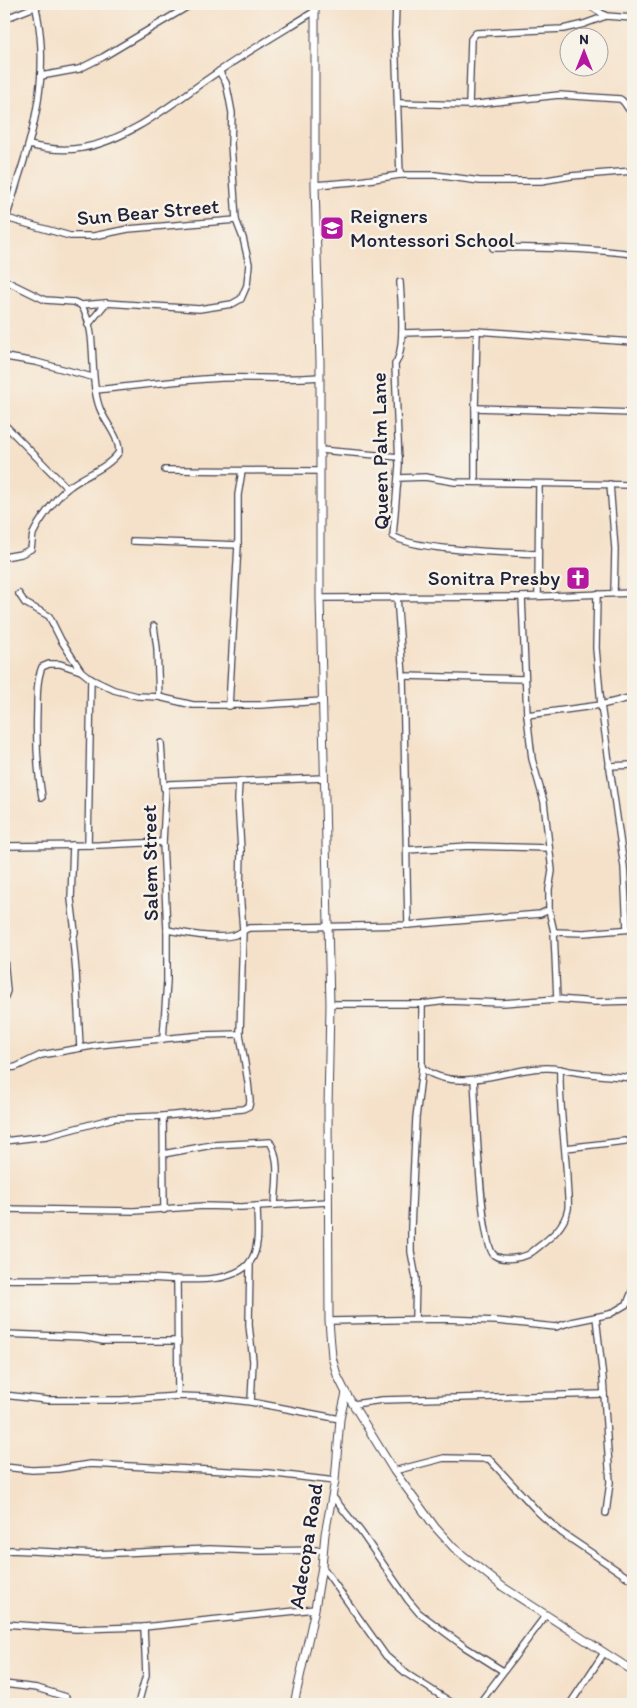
<svg xmlns="http://www.w3.org/2000/svg" width="637" height="1708" font-family="Itim,sans-serif">
  <style>
    .lines { fill: none; stroke-linecap: round; stroke-linejoin: round }
    .minor-casing { stroke: #423f50; stroke-width: 8 }
    .tertiary-casing { stroke: #423f50; stroke-width: 9 }
    .minor { stroke: #fff; stroke-width: 5.5 }
    .tertiary { stroke: #fff; stroke-width: 7 }
    .labels { text-anchor: middle; stroke-width: 5; stroke-linejoin: round; paint-order: stroke }
    .street-label { font-size: 21px; fill: #22223b; stroke: #f7f3e8 }
    .poi-label { font-size: 21px; fill: #22223b; stroke: #f7f3e8; text-anchor: start }
  </style>
  <rect width="100%" height="100%" fill="#f7f3e8"/>
  <filter id="ink" filterUnits="userSpaceOnUse"><feTurbulence type="fractalNoise" baseFrequency=".02" numOctaves="2"/><feDisplacementMap in="SourceGraphic" scale="10" xChannelSelector="R" yChannelSelector="G"/><feConvolveMatrix kernelMatrix="1 2 1 2 8 2 1 2 1" color-interpolation-filters="sRGB"/></filter>
  <filter id="wash" filterUnits="userSpaceOnUse"><feTurbulence type="fractalNoise" baseFrequency=".0096" numOctaves="4" result="noise"/><feDisplacementMap in="SourceGraphic" scale="20" xChannelSelector="R" yChannelSelector="G"/><feGaussianBlur stdDeviation="1.12" result="paint"/><feColorMatrix in="noise" values="0 0 0 0 0 0 0 0 0 0 0 0 0 0 0 0 0 1.4 0 .05"/><feComposite in="paint" operator="in"/></filter>
  <g filter="url(#wash)">
    <rect width="100%" height="100%" fill="#f5e1c9"/>
  </g>
  <g filter="url(#ink)">
    <g class="lines">
      <!-- minor casing -->
      <g class="minor-casing">
        <g id="minor">
          <path d="M 396,4 L 395,34 L 400,175"/>
          <path d="M 587,4 L 606,16 L 633,18"/>
          <path d="M 4,19 L 42,4"/>
          <path d="M 41,76 L 79,69 L 103,57 L 192,4"/>
          <path d="M 398,103 L 469,105 L 559,95 L 620,99 C 626,102 627,110 633,113"/>
          <path d="M 469,105 L 471,39 L 476,33 L 563,29 L 584,24 L 606,16"/>
          <path d="M 29,145 C 46,149 65,151 82,148 C 131,140 177,99 218,72 C 250,50 283,31 315,11"/>
          <path d="M 315,185 L 353,182 L 400,175 L 435,175 L 480,181 L 541,181 L 571,176 L 633,171"/>
          <path d="M 6,218 L 70,236 L 94,236 L 128,229 L 236,220"/>
          <path d="M 4,223 C 10,208 14,192 19,176 C 38,119 49,63 35,4"/>
          <path d="M 493,248 C 540,247 586,248 633,254"/>
          <path d="M 4,280 L 45,300 L 74,302 L 81,305 L 106,303 L 199,309 L 232,304 L 241,299 L 247,285 L 249,264 L 243,238 L 236,220 L 231,144 L 232,113 L 229,97 L 226,83 L 219,71"/>
          <path d="M 400,282 C 401,301 406,350 395,364 L 399,465 L 393,536 C 415,551 508,552 538,554"/>
          <path d="M 88,325 L 106,303"/>
          <path d="M 402,333 L 477,331 L 633,342"/>
          <path d="M 6,357 L 36,362 L 92,377"/>
          <path d="M 95,390 C 137,386 179,380 221,378 C 254,377 287,380 320,377"/>
          <path d="M 475,408 L 633,413"/>
          <path d="M 4,424 L 67,488"/>
          <path d="M 320,450 L 399,457"/>
          <path d="M 165,470 L 320,471"/>
          <path d="M 399,478 L 425,477 L 455,482 L 633,485"/>
          <path d="M 475,481 L 475,408 L 477,331"/>
          <path d="M 610,484 L 615,549 L 614,593"/>
          <path d="M 133,541 L 238,545"/>
          <path d="M 4,557 L 21,554 L 31,549 C 32,544 32,538 33,534 C 39,521 57,496 68,488 C 84,475 107,469 119,452 C 119,435 104,422 99,406 C 88,374 99,333 81,305"/>
          <path d="M 19,594 L 25,603 L 49,616 L 61,640 L 81,671"/>
          <path d="M 597,594 L 596,648 L 601,705 L 624,867 L 627,929"/>
          <path d="M 538,596 L 539,484"/>
          <path d="M 397,597 L 403,676 L 408,925"/>
          <path d="M 522,597 L 527,715 L 532,759 L 544,802 L 552,871 L 549,889 L 549,910 L 554,932 L 557,999"/>
          <path d="M 320,598 L 522,597 L 633,593"/>
          <path d="M 154,626 L 157,648 L 159,697"/>
          <path d="M 403,676 L 525,679"/>
          <path d="M 229,706 L 238,545 L 238,495 L 242,471"/>
          <path d="M 527,715 L 601,705 L 633,697"/>
          <path d="M 161,743 L 164,788"/>
          <path d="M 609,766 L 633,765"/>
          <path d="M 42,797 C 37,768 36,739 37,709 C 37,695 37,679 42,667 L 49,664 L 60,664 L 81,671 L 91,679 L 114,690 L 137,696 L 159,697 L 193,705 L 260,705 L 322,701"/>
          <path d="M 73,845 L 71,899 L 75,932 L 73,939 L 76,972 L 80,1047"/>
          <path d="M 88,845 L 91,679"/>
          <path d="M 4,846 L 99,845 L 163,842"/>
          <path d="M 407,850 L 469,846 L 549,848"/>
          <path d="M 167,930 C 185,933 217,940 235,935 C 240,933 244,930 249,928 L 408,925 L 540,914 L 549,910"/>
          <path d="M 554,932 L 584,933 L 633,929"/>
          <path d="M 4,958 L 7,991 L 4,999"/>
          <path d="M 330,1004 L 422,1004 L 447,1001 L 503,1003 L 557,999 L 595,1002 L 633,1001"/>
          <path d="M 163,1039 L 167,981 L 167,930 L 163,842 L 166,786 L 169,784 L 324,778"/>
          <path d="M 4,1068 L 16,1067 L 41,1055 L 98,1045 L 203,1035 L 240,1034"/>
          <path d="M 422,1068 C 460,1096 508,1066 549,1068 C 558,1068 567,1071 576,1072 C 595,1075 614,1076 633,1078"/>
          <path d="M 474,1080 C 476,1108 480,1238 493,1254 C 500,1262 525,1258 532,1252 C 547,1240 564,1229 568,1209 C 569,1200 567,1189 567,1179 C 565,1142 559,1106 560,1069"/>
          <path d="M 163,1116 L 164,1210"/>
          <path d="M 4,1141 L 47,1136 L 114,1118 L 163,1116 L 243,1109 L 249,1106 L 250,1101 L 248,1082 L 240,1034 L 243,930 L 240,893 L 241,850 L 238,800 L 239,781"/>
          <path d="M 566,1148 L 625,1141"/>
          <path d="M 163,1154 L 212,1145 L 270,1142 C 281,1160 276,1184 275,1205"/>
          <path d="M 4,1209 L 134,1211 L 204,1206 L 241,1207 L 328,1202"/>
          <path d="M 250,1262 L 249,1325 L 253,1361 L 251,1402"/>
          <path d="M 4,1279 C 49,1280 95,1279 141,1278 C 166,1278 191,1282 217,1278 C 227,1277 244,1271 250,1262 C 261,1247 257,1223 257,1206"/>
          <path d="M 177,1279 L 178,1396"/>
          <path d="M 596,1317 L 603,1379 L 610,1482 L 606,1513"/>
          <path d="M 415,1319 L 416,1278 L 411,1252 L 411,1227 L 416,1118 L 422,1068 L 422,1004"/>
          <path d="M 329,1321 L 444,1319 L 497,1321 L 556,1327 L 571,1322 L 610,1314 L 627,1304 L 633,1289"/>
          <path d="M 4,1334 L 83,1337 L 103,1341 L 178,1341"/>
          <path d="M 4,1395 L 47,1400 L 121,1400 L 178,1396 L 207,1397 L 251,1402 L 340,1419"/>
          <path d="M 354,1404 L 382,1400 L 604,1394"/>
          <path d="M 4,1467 L 32,1470 L 58,1469 L 90,1464 L 268,1473 L 335,1481"/>
          <path d="M 394,1471 L 444,1458 L 489,1459 L 539,1513 L 562,1533 L 633,1581"/>
          <path d="M 333,1497 L 361,1532 L 408,1600 L 419,1613 L 465,1647 L 503,1671"/>
          <path d="M 4,1551 L 11,1550 L 95,1554 L 210,1549 L 259,1551 L 323,1550"/>
          <path d="M 322,1566 L 386,1656 L 407,1674 L 454,1704"/>
          <path d="M 4,1624 L 76,1629 L 144,1627 L 315,1609"/>
          <path d="M 4,1684 L 37,1688 L 66,1697 L 65,1704"/>
          <path d="M 138,1704 L 146,1675 L 144,1627"/>
          <path d="M 479,1704 L 546,1615"/>
          <path d="M 570,1704 L 604,1653"/>
        </g>
      </g>
      <!-- tertiary casing -->
      <g class="tertiary-casing">
        <g id="tertiary">
          <path d="M 315,4 L 315,185 L 320,361 L 320,598 L 330,1004 L 328,1108 L 329,1321 L 332,1357 L 337,1375 L 346,1393 L 394,1471 L 435,1527 L 454,1548 L 503,1587 L 633,1671"/>
          <path d="M 294,1704 L 315,1609 L 322,1566 L 325,1534 L 335,1481 L 340,1419 L 346,1393"/>
        </g>
      </g>
      <!-- minor -->
      <use href="#minor" class="minor"/>
      <!-- tertiary -->
      <use href="#tertiary" class="tertiary"/>
    </g>
  </g>
  <!-- icons -->
  <defs>
    <g id="school-square" transform="scale(1.25)"><rect x="-9" y="-9" width="18" height="18" rx="4" fill="#b5179e" stroke="#f7f3e8"/><path d="M0-5L7-2L0 1L-7-2ZM-4 1L0 2.5L4 1V4Q0 6-4 4Z" fill="#fff"/></g>
    <g id="church-square" transform="scale(1.25)"><rect x="-9" y="-9" width="18" height="18" rx="4" fill="#b5179e" stroke="#f7f3e8"/><path d="M-1.2-6h2.4v3.5h3.3v2.4h-3.3V6h-2.4V-.1h-3.3v-2.4h3.3Z" fill="#fff"/></g>
  </defs>
  <g fill-rule="evenodd">
    <use href="#school-square" x="332" y="228"/>
    <use href="#church-square" x="578" y="578"/>
  </g>
  <g class="labels">
    <!-- street labels -->
    <g class="street-label">
      <text transform="translate(148 212) rotate(-5)" y="7">Sun Bear Street</text>
      <text transform="translate(380 451) rotate(-91)" y="7">Queen Palm Lane</text>
      <text transform="translate(150 863) rotate(-91)" y="7">Salem Street</text>
      <text transform="translate(306 1546) rotate(-81)" y="7">Adecopa Road</text>
    </g>
    <!-- poi labels -->
    <g class="poi-label">
      <text x="350" y="223">Reigners<tspan x="350" dy="24">Montessori School</tspan></text>
      <text x="560" y="585" text-anchor="end">Sonitra Presby</text>
    </g>
  </g>
  <!-- margin -->
  <rect width="637" height="1708" fill="none" stroke="#f7f3e8" stroke-width="20"/>
  <!-- north arrow -->
  <g transform="translate(584 52)"><circle r="24" fill="#f7f3e8" stroke="#a29fa3"/>
  <path d="M0-4L9 19L0 12L-9 19Z" fill="#b5179e"/>
  <text y="-8" font-size="14" font-weight="bold" text-anchor="middle" fill="#22223b">N</text>
  </g>
</svg>
